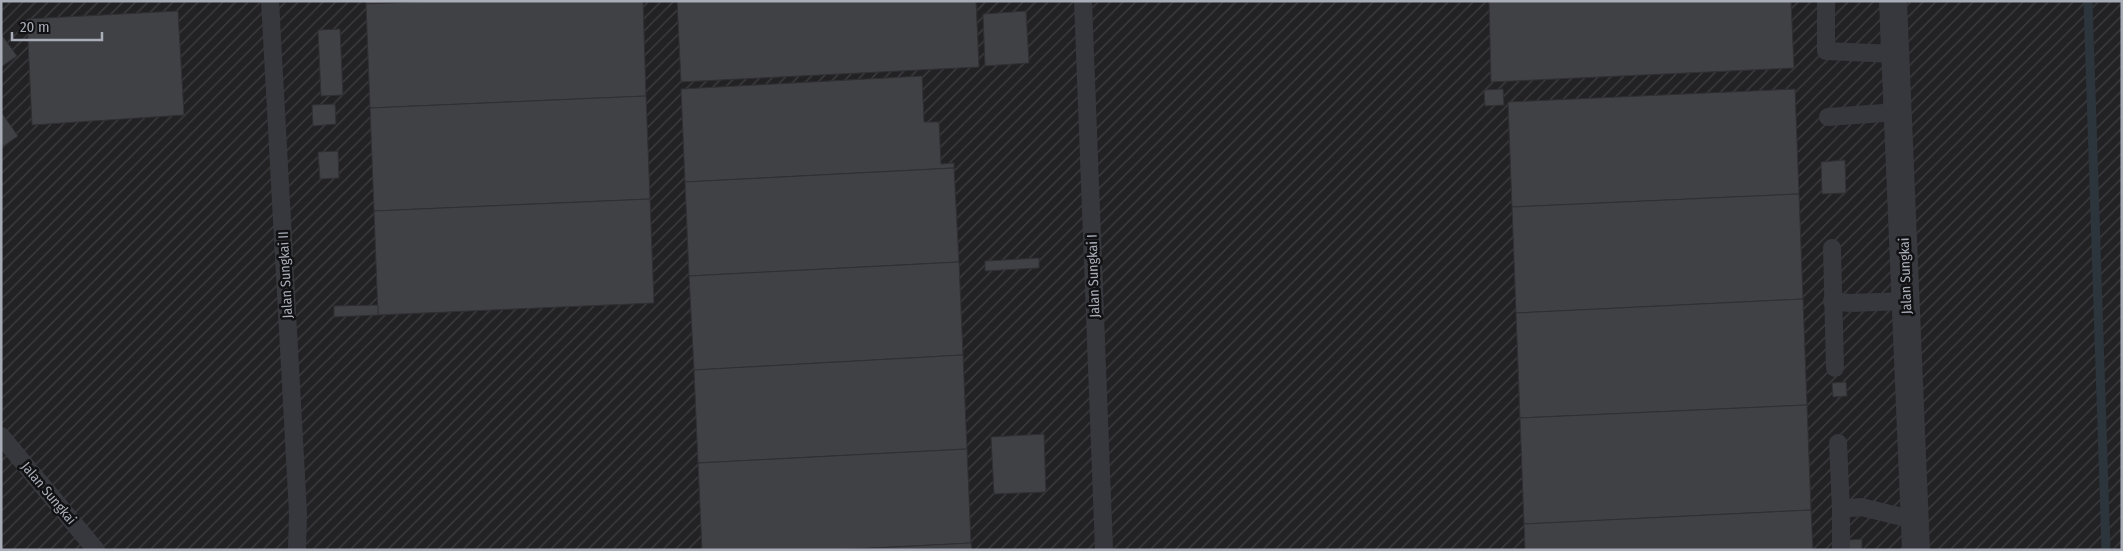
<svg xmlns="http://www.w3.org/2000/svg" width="2123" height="551" font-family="'Fira Sans Condensed',sans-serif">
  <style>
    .industrial { fill: url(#industrial-furrows) }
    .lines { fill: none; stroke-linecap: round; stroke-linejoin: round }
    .stream { stroke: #2c353c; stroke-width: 9 }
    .building { fill: #404145; stroke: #303034 }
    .service { stroke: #37383d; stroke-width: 18 }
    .minor { stroke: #37383d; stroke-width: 28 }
    .labels { text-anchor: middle; stroke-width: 5; stroke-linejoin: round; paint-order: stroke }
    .street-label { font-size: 14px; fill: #a8adb8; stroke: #111113 }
  </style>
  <defs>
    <pattern id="industrial-furrows" width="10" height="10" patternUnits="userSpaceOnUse" patternTransform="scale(1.25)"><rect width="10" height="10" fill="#222225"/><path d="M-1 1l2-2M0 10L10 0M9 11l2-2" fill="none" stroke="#3f3f43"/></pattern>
  </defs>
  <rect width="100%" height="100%" fill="#161618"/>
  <!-- industrial -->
  <rect class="industrial" x="1" y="1" width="2121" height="549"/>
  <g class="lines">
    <!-- stream -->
    <path class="stream" d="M 2088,1 L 2106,550"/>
  </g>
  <!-- building -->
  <g class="building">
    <path d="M 366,1 L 437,1 L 366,4 Z"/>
    <path d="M 437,1 L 643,1 L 646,96 L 370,108 L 366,4 Z"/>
    <path d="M 677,1 L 976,1 L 979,67 L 681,82 Z"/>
    <path d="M 1489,1 L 1791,1 L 1794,68 L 1491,82 Z"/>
    <path d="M 178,11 L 184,115 L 32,125 L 27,19 Z"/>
    <path d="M 1026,11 L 1029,63 L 985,66 L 983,14 Z"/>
    <path d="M 340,29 L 343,95 L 321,96 L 318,30 Z"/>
    <path d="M 1,34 L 17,56 L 1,67 Z"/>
    <path d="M 922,76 L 924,122 L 939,122 L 941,164 L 954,163 L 954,168 L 685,182 L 681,89 Z"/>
    <path d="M 1503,89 L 1504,105 L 1485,106 L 1484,90 Z"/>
    <path d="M 1795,89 L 1799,194 L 1512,207 L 1508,102 Z"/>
    <path d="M 646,96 L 650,199 L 374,211 L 370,108 Z"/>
    <path d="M 335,104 L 336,124 L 313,126 L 312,105 Z"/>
    <path d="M 1,112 L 18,136 L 1,148 Z"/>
    <path d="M 338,151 L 339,178 L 320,179 L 318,152 Z"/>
    <path d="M 1845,160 L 1846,193 L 1822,194 L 1821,162 Z"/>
    <path d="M 954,168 L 959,262 L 689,276 L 685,182 Z"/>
    <path d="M 1799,194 L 1803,299 L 1516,313 L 1512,207 Z"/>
    <path d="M 650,199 L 654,303 L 378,315 L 374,211 Z"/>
    <path d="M 1039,258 L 1039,268 L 985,271 L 985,261 Z"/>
    <path d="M 959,262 L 963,355 L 694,370 L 689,276 Z"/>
    <path d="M 1803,299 L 1807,405 L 1520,418 L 1516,313 Z"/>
    <path d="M 378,305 L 378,315 L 334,317 L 334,306 Z"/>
    <path d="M 963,355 L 967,449 L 698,463 L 694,370 Z"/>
    <path d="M 1846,382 L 1847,396 L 1833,397 L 1832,383 Z"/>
    <path d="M 1807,405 L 1811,510 L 1524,524 L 1520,418 Z"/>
    <path d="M 1044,434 L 1046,492 L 994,494 L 991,437 Z"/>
    <path d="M 967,449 L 971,543 L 836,550 L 702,550 L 698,463 Z"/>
    <path d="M 1811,510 L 1813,550 L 1525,550 L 1524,524 Z"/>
    <path d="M 1862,539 L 1862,550 L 1849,550 L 1849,540 Z"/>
    <path d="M 971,543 L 972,550 L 836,550 Z"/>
  </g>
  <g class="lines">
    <!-- service -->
    <g class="service">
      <path d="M 270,1 L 298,513 L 297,550"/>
      <path d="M 1083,1 L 1104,550"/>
      <path d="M 1826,2 L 1826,51 L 1895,54"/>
      <path d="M 1828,117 L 1898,112"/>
      <path d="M 1832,248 L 1835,368"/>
      <path d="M 1832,301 L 1850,303 L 1906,301"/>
      <path d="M 1,436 L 96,550"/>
      <path d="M 1838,443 L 1841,509 L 1841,550"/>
      <path d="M 1841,509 L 1861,507 L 1915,520"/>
    </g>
    <!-- minor -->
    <path class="minor" d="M 1893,1 L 1916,550"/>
  </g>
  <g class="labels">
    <!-- street labels -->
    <g class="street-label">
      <text transform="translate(285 275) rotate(-93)" y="5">Jalan Sungkai II</text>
      <text transform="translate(1093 276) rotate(-92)" y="5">Jalan Sungkai I</text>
      <text transform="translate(1905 276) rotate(-92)" y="5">Jalan Sungkai</text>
      <text transform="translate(49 493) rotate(50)" y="5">Jalan Sungkai</text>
    </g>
  </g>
  <!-- border -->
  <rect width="2123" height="551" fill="none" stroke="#a8adb8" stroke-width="5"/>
  <!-- scale -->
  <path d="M12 32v8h90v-8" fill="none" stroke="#a8adb8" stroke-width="2.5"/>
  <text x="20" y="32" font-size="15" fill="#a8adb8" stroke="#111113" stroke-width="4" paint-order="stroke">20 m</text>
</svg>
